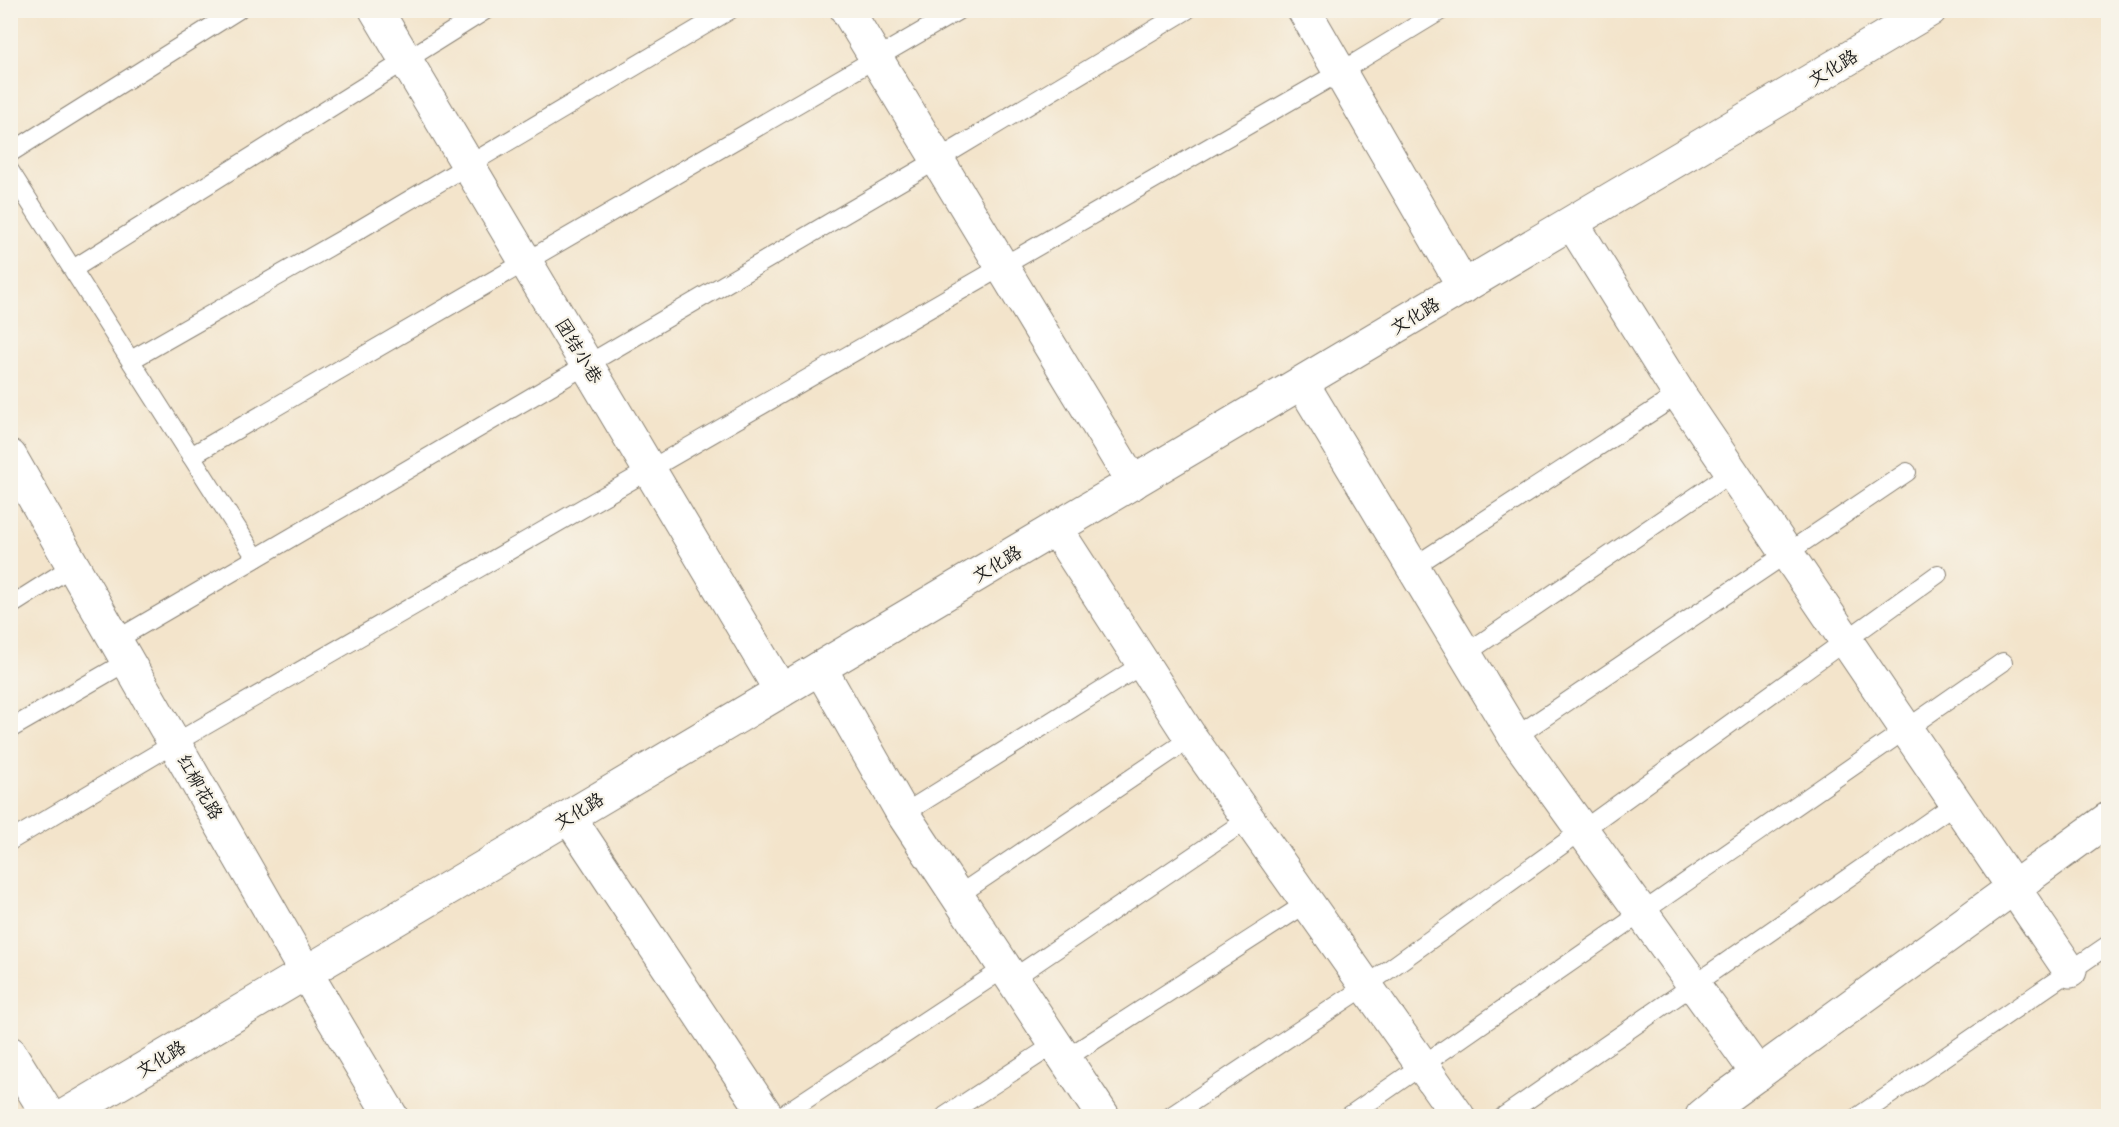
<svg xmlns="http://www.w3.org/2000/svg" width="2119" height="1127" font-family="Dekko,'LXGW WenKai TC',sans-serif">
  <style>
    .lines { fill: none; stroke-linecap: round; stroke-linejoin: round }
    .service-casing { stroke: #888074; stroke-width: 20 }
    .minor-casing { stroke: #888074; stroke-width: 35 }
    .secondary-casing { stroke: #888074; stroke-width: 35 }
    .service { stroke: #fff; stroke-width: 18 }
    .minor { stroke: #fff; stroke-width: 33 }
    .secondary { stroke: #fff; stroke-width: 33 }
    .labels { text-anchor: middle; stroke-width: 4.5; stroke-linejoin: round; paint-order: stroke }
    .street-label { font-size: 18px; fill: #1c1c1c; stroke: #f7f3e8 }
  </style>
  <rect width="100%" height="100%" fill="#f7f3e8"/>
  <filter id="ink" filterUnits="userSpaceOnUse"><feTurbulence type="fractalNoise" baseFrequency=".0167" numOctaves="2"/><feDisplacementMap in="SourceGraphic" scale="12" xChannelSelector="R" yChannelSelector="G"/><feConvolveMatrix kernelMatrix="1 2 1 2 8 2 1 2 1" color-interpolation-filters="sRGB"/></filter>
  <filter id="wash" filterUnits="userSpaceOnUse"><feTurbulence type="fractalNoise" baseFrequency=".008" numOctaves="4" result="noise"/><feDisplacementMap in="SourceGraphic" scale="24" xChannelSelector="R" yChannelSelector="G"/><feGaussianBlur stdDeviation="1.35" result="paint"/><feColorMatrix in="noise" values="0 0 0 0 0 0 0 0 0 0 0 0 0 0 0 0 0 1.4 0 .05"/><feComposite in="paint" operator="in"/></filter>
  <g filter="url(#wash)">
    <rect width="100%" height="100%" fill="#f3e4cb"/>
  </g>
  <g filter="url(#ink)">
    <g class="lines">
      <!-- service casing -->
      <g class="service-casing">
        <g id="service">
          <path d="M 10,153 L 238,10"/>
          <path d="M 10,171 L 256,558"/>
          <path d="M 73,269 L 486,10"/>
          <path d="M 131,360 L 357,231 L 730,10"/>
          <path d="M 191,456 L 959,10"/>
          <path d="M 1413,567 L 1679,394"/>
          <path d="M 10,606 L 73,566"/>
          <path d="M 116,640 L 937,160 L 1187,10"/>
          <path d="M 1465,654 L 1732,472"/>
          <path d="M 10,729 L 128,661"/>
          <path d="M 1515,737 L 1907,472"/>
          <path d="M 903,814 L 1143,664"/>
          <path d="M 10,841 L 175,743 L 1340,72 L 1442,10"/>
          <path d="M 957,896 L 1191,738"/>
          <path d="M 1012,979 L 1248,819"/>
          <path d="M 1065,1059 L 1307,903"/>
          <path d="M 781,1116 L 1005,968"/>
          <path d="M 945,1116 L 1055,1044"/>
          <path d="M 1171,1116 L 1366,986 L 1938,574"/>
          <path d="M 1349,1116 L 2003,662"/>
          <path d="M 1504,1116 L 1956,803"/>
          <path d="M 1859,1116 L 2108,945"/>
        </g>
      </g>
      <!-- minor casing -->
      <g class="minor-casing">
        <g id="minor">
          <path d="M 376,10 L 781,691"/>
          <path d="M 847,10 L 1133,483"/>
          <path d="M 1304,10 L 1464,287"/>
          <path d="M 1572,223 L 1679,394 L 2070,971"/>
          <path d="M 1302,383 L 1515,737 L 1758,1074"/>
          <path d="M 10,456 L 306,973 L 391,1116"/>
          <path d="M 1056,529 L 1191,738 L 1458,1116"/>
          <path d="M 820,668 L 903,814 L 1103,1116"/>
          <path d="M 569,817 L 767,1116"/>
          <path d="M 10,1053 L 49,1116"/>
          <path d="M 1702,1116 L 1719,1102 L 2108,819"/>
        </g>
      </g>
      <!-- secondary casing -->
      <g class="secondary-casing">
        <path id="secondary" d="M 64,1116 L 1930,10"/>
      </g>
      <!-- service -->
      <use href="#service" class="service"/>
      <!-- minor -->
      <use href="#minor" class="minor"/>
      <!-- secondary -->
      <use href="#secondary" class="secondary"/>
    </g>
  </g>
  <g class="labels">
    <!-- street labels -->
    <g class="street-label">
      <text transform="translate(1833 68) rotate(-31)" y="6">文化路</text>
      <text transform="translate(1415 316) rotate(-31)" y="6">文化路</text>
      <text transform="translate(579 351) rotate(59)" y="6">团结小巷</text>
      <text transform="translate(997 564) rotate(-31)" y="6">文化路</text>
      <text transform="translate(200 787) rotate(60)" y="6">红柳花路</text>
      <text transform="translate(579 811) rotate(-31)" y="6">文化路</text>
      <text transform="translate(161 1059) rotate(-31)" y="6">文化路</text>
    </g>
  </g>
  <!-- margin -->
  <rect width="2119" height="1127" fill="none" stroke="#f7f3e8" stroke-width="36"/>
</svg>
